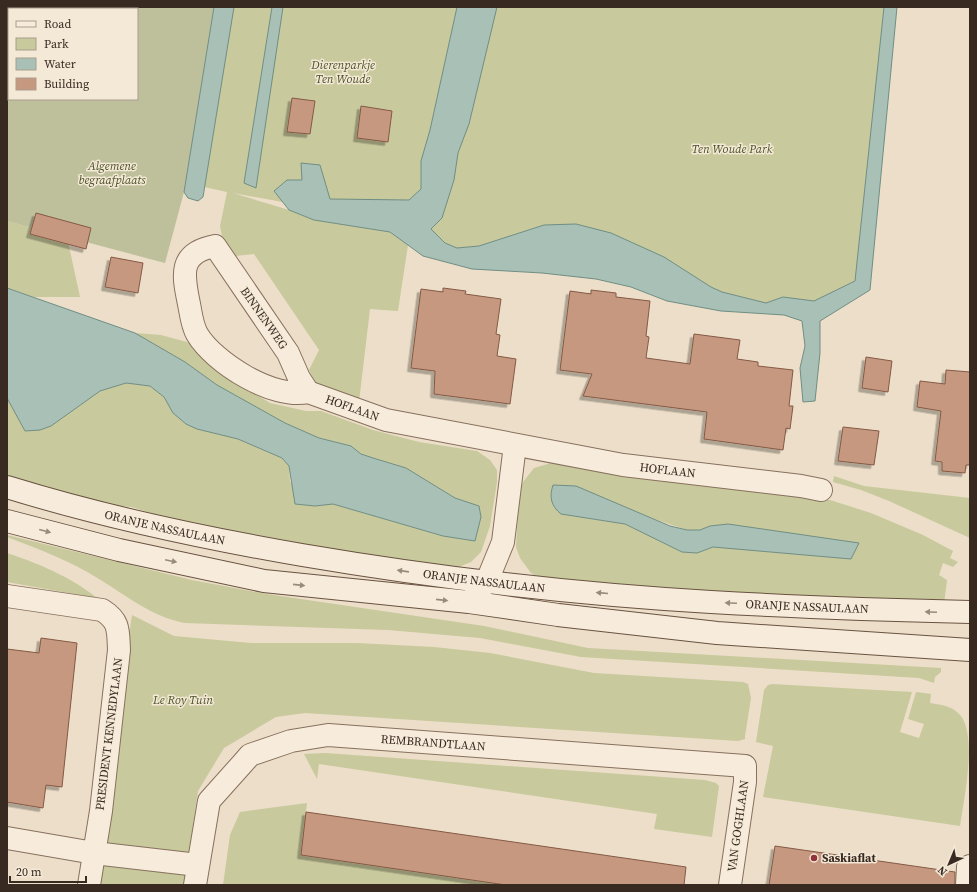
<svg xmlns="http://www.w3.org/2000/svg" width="977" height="892" font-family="'Source Serif 4',serif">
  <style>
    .green { fill: #c8c99c; fill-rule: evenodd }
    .cemetery { fill: #bebf9b; fill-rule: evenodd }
    .water { fill: #a9c0b7; stroke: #708e84 }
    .building { fill: #c79880; stroke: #845945; filter: url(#shadow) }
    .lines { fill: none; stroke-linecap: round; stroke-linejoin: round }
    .minor-casing { stroke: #87705e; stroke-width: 24 }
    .secondary-casing { stroke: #695241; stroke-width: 24 }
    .minor { stroke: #f7ecdb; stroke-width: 22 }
    .secondary { stroke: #f7ecdb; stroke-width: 22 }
    .oneway { fill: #988b7e }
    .poi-dot { fill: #92323b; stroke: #f4e9d7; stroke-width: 1.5 }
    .labels { text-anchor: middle; stroke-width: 3; stroke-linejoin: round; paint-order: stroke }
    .park-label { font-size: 12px; font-style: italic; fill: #4c5329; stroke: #f4e9d7 }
    .street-label { font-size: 12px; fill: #382a21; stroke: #f4e9d7 }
    .poi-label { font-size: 12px; font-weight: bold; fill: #382a21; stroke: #f4e9d7; text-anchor: start }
  </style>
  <defs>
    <filter id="shadow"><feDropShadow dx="-3.5" dy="3.5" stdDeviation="0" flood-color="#0004"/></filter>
  </defs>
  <rect width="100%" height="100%" fill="#ecdec8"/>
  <!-- green -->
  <g class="green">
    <path d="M 224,7 L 891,7 L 863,282 L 815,310 L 732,304 L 629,259 L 445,253 L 364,217 L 233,193 L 289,210 L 314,220 L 390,232 L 408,245 L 398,311 L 370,309 L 359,402 L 317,385 L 309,370 L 319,350 L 254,254 L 235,256 L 223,241 L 220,226 L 227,192 L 195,185 Z"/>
    <path d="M 7,221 L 67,237 L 80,297 L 34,297 L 7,288 Z"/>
    <path d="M 135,333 L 161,335 L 194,344 L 249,390 L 270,403 L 306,411 L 321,411 L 373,430 L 419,442 L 477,451 L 490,460 L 497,470 L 497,482 L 490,526 L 481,552 L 471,562 L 456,568 L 436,568 L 206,529 L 131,507 L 102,504 L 7,477 L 7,398 L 25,431 L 51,426 L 100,391 L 126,383 L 150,386 L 164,397 L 173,413 L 197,429 L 238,439 L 282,458 L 289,466 L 290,482 L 315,506 L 333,504 L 443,536 L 475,541 L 479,506 L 455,498 L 406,468 L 373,458 L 361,454 L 351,446 L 319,438 L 285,423 L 217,385 L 185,362 Z"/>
    <path d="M 551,463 L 616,475 L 830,500 L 871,513 L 923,535 L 953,551 L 950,558 L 958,562 L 953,567 L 943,563 L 939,575 L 947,580 L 944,604 L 915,604 L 563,581 L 538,577 L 531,573 L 520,558 L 516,547 L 519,494 L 523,482 L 534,468 ZM 553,485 L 687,530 L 700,530 L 710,526 L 746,549 L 713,547 L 697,553 L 682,552 L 625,524 L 561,514 C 553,504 549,498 553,485 Z"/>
    <path d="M 834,476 L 864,486 L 970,498 L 970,538 L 889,501 L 861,490 L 833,482 Z"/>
    <path d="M 7,535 L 192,580 L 267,594 L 484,626 L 588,648 L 941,668 L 941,672 L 935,677 L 934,683 L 919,678 L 581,657 L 480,638 L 388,630 L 185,623 C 152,617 127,596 99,579 C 71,561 38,549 7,537 Z"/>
    <path d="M 7,553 C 43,565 78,580 105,605 L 85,596 L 7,582 Z"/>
    <path d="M 132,615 L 174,636 L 251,643 L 357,643 L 434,647 L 490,653 L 594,673 L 743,682 L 748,684 L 751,698 L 745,736 L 745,739 L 738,741 L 305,713 L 276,717 L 224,748 L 198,791 L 184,885 L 92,885 Z"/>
    <path d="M 772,684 L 912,692 L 900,732 L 919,738 L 924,724 L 908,719 L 916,692 L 931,694 L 930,703 C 942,705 953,706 961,716 C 977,738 964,799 960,826 L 763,797 L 773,746 L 756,742 L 764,690 L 768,685 Z"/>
    <path d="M 325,753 L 705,780 L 716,783 L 719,786 L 712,837 L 654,829 L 657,814 L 319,764 L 317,779 L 304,754 Z"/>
    <path d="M 307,803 L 301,855 L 506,885 L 223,885 L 230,835 L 240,812 Z"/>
  </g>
  <!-- cemetery -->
  <path class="cemetery" d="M 7,7 L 214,7 L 184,192 L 165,263 L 7,221 ZM 9,9 L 137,9 L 137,99 L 9,99 Z"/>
  <!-- water -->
  <g class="water">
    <path d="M 214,7 L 234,7 L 203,197 L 198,201 L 188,198 L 184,192 Z"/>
    <path d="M 272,7 L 283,7 L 256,188 L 244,183 Z"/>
    <path d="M 457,7 L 497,7 L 469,124 L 458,153 L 454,180 L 442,218 L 431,229 L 445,243 L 457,248 L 479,246 L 544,225 L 576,224 L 611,233 L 664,257 L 711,287 L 722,292 L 766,303 L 783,297 L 814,301 L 855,281 L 884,7 L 897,7 L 870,290 L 820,321 L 820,353 L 815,401 L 803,402 L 800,368 L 805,346 L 802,321 L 784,315 L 721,311 L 667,301 L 631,287 L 596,279 L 542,273 L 472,269 L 423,256 L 390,232 L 314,220 L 289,210 L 274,191 L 287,180 L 302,180 L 301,163 L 320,165 L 330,199 L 409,200 L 421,189 L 421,161 L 430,130 Z"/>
    <path d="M 7,288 L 135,333 L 185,362 L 217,385 L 285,423 L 319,438 L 351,446 L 361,454 L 373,458 L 406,468 L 455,498 L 479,506 L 481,517 L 475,541 L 443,536 L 333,504 L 315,506 L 295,504 L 289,466 L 282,458 L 238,439 L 197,429 L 186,424 L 173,413 L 164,397 L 150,386 L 126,383 L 100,391 L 51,426 L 40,430 L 25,431 L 7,398 Z"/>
    <path d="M 553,485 L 576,486 L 670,526 L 687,530 L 700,530 L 710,526 L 728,524 L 859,543 L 851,559 L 713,547 L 697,553 L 682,552 L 625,524 L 561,514 C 551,506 549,497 553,485 Z"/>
  </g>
  <!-- building -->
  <g class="building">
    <path d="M 292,98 L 315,101 L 310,134 L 287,132 Z"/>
    <path d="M 361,106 L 392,111 L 388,142 L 357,138 Z"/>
    <path d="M 36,213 L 91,228 L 86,249 L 30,234 Z"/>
    <path d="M 111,257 L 143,263 L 138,293 L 105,287 Z"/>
    <path d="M 443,288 L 466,291 L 465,294 L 501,299 L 496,334 L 500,335 L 497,356 L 516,359 L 510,404 L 434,394 L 435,371 L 411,368 L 421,289 L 443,292 Z"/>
    <path d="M 591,290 L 616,293 L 616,297 L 650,301 L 646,336 L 649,337 L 646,358 L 690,364 L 694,334 L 740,340 L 737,359 L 758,362 L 758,366 L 793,370 L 789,406 L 793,406 L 790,429 L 786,428 L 783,450 L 704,439 L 707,412 L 583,396 L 592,374 L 560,370 L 570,291 L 591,294 Z"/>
    <path d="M 866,357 L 892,361 L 888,392 L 862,388 Z"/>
    <path d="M 946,370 L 970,372 L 970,465 L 966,465 L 965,473 L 942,471 L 942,462 L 935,461 L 941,411 L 917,407 L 920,381 L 945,384 Z"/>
    <path d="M 843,427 L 879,431 L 874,465 L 838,461 Z"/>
    <path d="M 41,638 L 77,643 L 62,787 L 46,785 L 43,808 L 7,802 L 7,649 L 39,653 Z"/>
    <path d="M 306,812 L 686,867 L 684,885 L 506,885 L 301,855 Z"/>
    <path d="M 775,846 L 955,872 L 955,885 L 769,885 Z"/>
  </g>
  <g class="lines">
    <!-- minor casing -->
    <g class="minor-casing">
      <g id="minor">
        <path d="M 215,246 L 288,353 L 299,378 L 308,392 C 274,400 214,363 197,334 C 192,325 191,314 189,304 C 183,275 178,253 215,246 Z"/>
        <path id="s1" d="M 308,392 L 386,420 L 623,465 L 801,486 L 821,490"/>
        <path d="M 475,595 L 487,581 L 503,542 L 515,445"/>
        <path d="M 7,596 L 102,610 C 120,621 118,631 119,650 L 101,811 L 89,885"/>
        <path d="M 7,838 L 94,853 L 198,865"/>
        <path id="s2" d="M 195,885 L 209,801 L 243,763 L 250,755 L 291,741 L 328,735 L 745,766 L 745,782 L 730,885"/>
        <path d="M 967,885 L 968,867 L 970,866"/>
      </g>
    </g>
    <!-- secondary casing -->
    <g class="secondary-casing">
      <g id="secondary">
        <path id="s3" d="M 7,487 C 104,517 203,538 302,555 C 437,578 574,594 711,602 C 797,607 884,610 970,612"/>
        <path d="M 7,521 L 119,550 L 264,581 L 469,602 L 558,615 L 717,633 L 970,650"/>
      </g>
    </g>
    <!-- minor -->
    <use href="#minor" class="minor"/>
    <!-- secondary -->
    <use href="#secondary" class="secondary"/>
  </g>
  <!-- one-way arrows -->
  <defs><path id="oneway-solid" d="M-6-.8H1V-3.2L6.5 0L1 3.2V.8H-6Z"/></defs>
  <g class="oneway">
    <use href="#oneway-solid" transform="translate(45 531) rotate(15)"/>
    <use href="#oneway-solid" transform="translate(171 561) rotate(12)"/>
    <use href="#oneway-solid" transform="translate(403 571) rotate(-172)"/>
    <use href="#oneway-solid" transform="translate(299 585) rotate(6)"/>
    <use href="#oneway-solid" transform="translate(602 593) rotate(-175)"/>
    <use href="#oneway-solid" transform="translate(442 600) rotate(6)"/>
    <use href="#oneway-solid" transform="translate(731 603) rotate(-177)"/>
    <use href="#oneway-solid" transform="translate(931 612) rotate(-178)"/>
  </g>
  <!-- markers -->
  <circle class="poi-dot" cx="814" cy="858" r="4"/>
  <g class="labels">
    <!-- park labels -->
    <g class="park-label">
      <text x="343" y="69">Dierenparkje<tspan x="343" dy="14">Ten Woude</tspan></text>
      <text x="732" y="153">Ten Woude Park</text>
      <text x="112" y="170">Algemene<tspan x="112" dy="14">begraafplaats</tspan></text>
      <text x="183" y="704">Le Roy Tuin</text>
    </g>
    <!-- street labels -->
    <g class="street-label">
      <text transform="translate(264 318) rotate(55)" y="4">BINNENWEG</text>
      <text dy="4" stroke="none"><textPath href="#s1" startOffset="47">HOFLAAN</textPath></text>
      <text dy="4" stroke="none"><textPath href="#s1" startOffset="369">HOFLAAN</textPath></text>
      <text dy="4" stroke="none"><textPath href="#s3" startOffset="163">ORANJE NASSAULAAN</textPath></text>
      <text dy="4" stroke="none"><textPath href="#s3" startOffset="487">ORANJE NASSAULAAN</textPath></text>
      <text dy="4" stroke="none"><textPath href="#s3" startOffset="811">ORANJE NASSAULAAN</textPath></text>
      <text transform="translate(109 734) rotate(-83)" y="4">PRESIDENT KENNEDYLAAN</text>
      <text dy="4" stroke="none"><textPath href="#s2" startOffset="333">REMBRANDTLAAN</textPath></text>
      <text transform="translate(738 826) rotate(-82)" y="4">VAN GOGHLAAN</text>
    </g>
    <!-- poi labels -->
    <g class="poi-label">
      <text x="822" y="862">Saskiaflat</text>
    </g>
  </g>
  <!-- border -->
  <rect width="977" height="892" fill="none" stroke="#382a21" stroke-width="16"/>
  <!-- legend -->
  <rect x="8" y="8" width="130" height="92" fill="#f4e9d7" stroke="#a99d8e"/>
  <rect x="16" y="21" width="20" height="6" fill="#f7ecdb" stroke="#a99d8e"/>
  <text x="44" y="28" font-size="12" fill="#382a21">Road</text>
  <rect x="16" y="38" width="20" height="12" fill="#c8c99c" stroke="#a99d8e"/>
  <text x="44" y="48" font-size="12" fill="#382a21">Park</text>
  <rect x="16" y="58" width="20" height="12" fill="#a9c0b7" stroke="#a99d8e"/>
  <text x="44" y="68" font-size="12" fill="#382a21">Water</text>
  <rect x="16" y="78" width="20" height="12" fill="#c79880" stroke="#a99d8e"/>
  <text x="44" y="88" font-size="12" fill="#382a21">Building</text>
  <!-- north arrow -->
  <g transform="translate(949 864) rotate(224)" stroke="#f4e9d7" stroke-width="3" paint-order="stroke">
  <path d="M0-3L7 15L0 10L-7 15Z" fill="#382a21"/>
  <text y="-6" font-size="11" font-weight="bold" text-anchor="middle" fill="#382a21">N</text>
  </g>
  <!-- scale -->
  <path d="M10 876v6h76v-6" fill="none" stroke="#382a21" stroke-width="2"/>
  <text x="16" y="876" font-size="12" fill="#382a21" stroke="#f4e9d7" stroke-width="3" paint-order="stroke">20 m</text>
</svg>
